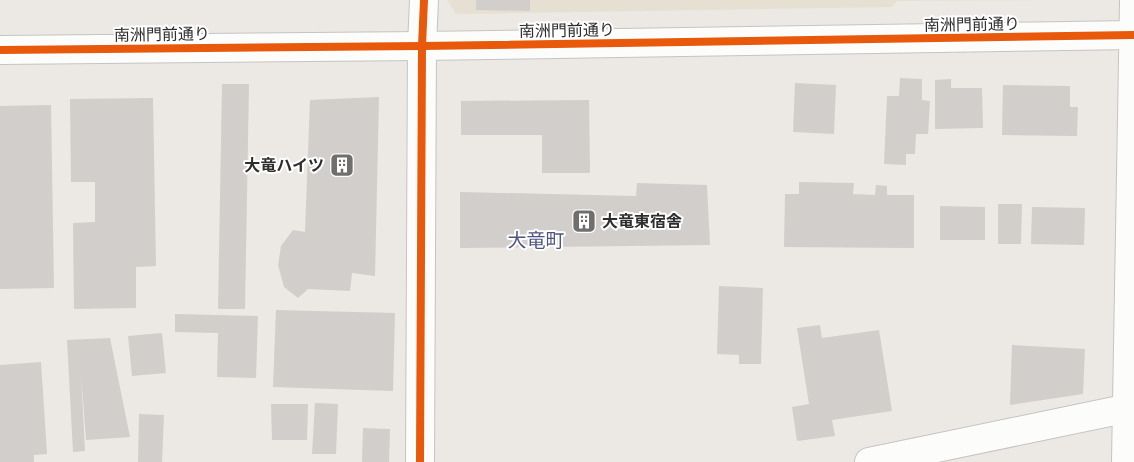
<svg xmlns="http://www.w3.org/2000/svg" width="1134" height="462" font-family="Montserrat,'Noto Sans JP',sans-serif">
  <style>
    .education { fill: #e6e0d3 }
    .building { fill: #d1cecb }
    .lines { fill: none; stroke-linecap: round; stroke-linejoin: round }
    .minor-casing { stroke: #c5c4c5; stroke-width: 30 }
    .minor { stroke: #fcfcfb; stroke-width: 28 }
    .cycleway-casing { stroke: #fff; stroke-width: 11 }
    .cycleway { stroke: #e8590c; stroke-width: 8 }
    .labels { text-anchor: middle; stroke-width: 4; stroke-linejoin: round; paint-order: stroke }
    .street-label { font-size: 16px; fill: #2e2e2e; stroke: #fff }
    .poi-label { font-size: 16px; font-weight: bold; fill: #2e2e2e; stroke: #fff; text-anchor: end }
    .quarter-label { font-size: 19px; fill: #4d5680; stroke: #fff }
  </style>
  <rect width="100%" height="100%" fill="#ece8e4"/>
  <!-- education -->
  <path class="education" d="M 447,0 L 1082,0 L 897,1 L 892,7 L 456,14 Z"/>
  <!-- building -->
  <g class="building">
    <path d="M 476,0 L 530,0 L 530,11 L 476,10 Z"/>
    <path d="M 900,78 L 922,79 L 922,100 L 930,101 L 928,134 L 916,134 L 915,154 L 906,154 L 906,165 L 884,164 L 887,96 L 899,96 Z"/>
    <path d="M 951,79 L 951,88 L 982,88 L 983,128 L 935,129 L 935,80 Z"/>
    <path d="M 795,83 L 836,85 L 834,134 L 793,132 Z"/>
    <path d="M 222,84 L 249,84 L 245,309 L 218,309 Z"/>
    <path d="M 1003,85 L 1070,86 L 1070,107 L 1078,107 L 1077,136 L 1002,135 Z"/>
    <path d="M 379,97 L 375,276 L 352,273 L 350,291 L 308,289 L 298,298 L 284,287 L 278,265 L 281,246 L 293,230 L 305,232 L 310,100 Z"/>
    <path d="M 153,98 L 156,266 L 136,267 L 136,308 L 74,309 L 73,223 L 95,222 L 95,182 L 71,182 L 70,99 Z"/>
    <path d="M 589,100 L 590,173 L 542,173 L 542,135 L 461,135 L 461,101 Z"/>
    <path d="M 51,105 L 54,288 L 0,289 L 0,106 Z"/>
    <path d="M 799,182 L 854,183 L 853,194 L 875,195 L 876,185 L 887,186 L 887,195 L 914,195 L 914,248 L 784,247 L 785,194 L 799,194 Z"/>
    <path d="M 637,183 L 707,185 L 710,245 L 460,248 L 460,192 L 636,196 Z"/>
    <path d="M 998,204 L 1022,204 L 1021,244 L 998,244 Z"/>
    <path d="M 940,206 L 985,207 L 985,240 L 940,240 Z"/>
    <path d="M 1032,207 L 1085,208 L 1084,245 L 1031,244 Z"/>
    <path d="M 719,286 L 763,288 L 761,364 L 739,364 L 739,355 L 717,354 Z"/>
    <path d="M 276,310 L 395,313 L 393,391 L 273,387 Z"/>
    <path d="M 175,314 L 258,316 L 256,378 L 217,377 L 218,333 L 175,332 Z"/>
    <path d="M 820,325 L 822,338 L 879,330 L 892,411 L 832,420 L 835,436 L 797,441 L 792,407 L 809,404 L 797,328 Z"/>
    <path d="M 162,333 L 166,373 L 132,376 L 128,336 Z"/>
    <path d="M 110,338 L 130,437 L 86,440 L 81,374 L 85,451 L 73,452 L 67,340 Z"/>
    <path d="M 1012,345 L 1085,349 L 1083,394 L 1010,405 Z"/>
    <path d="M 41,362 L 47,454 L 34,455 L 34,462 L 0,462 L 0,365 Z"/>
    <path d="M 315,403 L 338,404 L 336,454 L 312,454 Z"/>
    <path d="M 271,404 L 308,404 L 307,440 L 272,440 Z"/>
    <path d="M 139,414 L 164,415 L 162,462 L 138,462 Z"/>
    <path d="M 363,428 L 390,429 L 389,462 L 362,462 Z"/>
  </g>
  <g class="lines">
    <!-- minor casing -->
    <g class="minor-casing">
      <g id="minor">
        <path d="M 0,50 L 422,46 L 1134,35"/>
        <path d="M 420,462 L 422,46 L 424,0"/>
        <path d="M 869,462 L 1134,407"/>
        <path d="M 1126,462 L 1134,2"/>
      </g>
    </g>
    <!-- minor -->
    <use href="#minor" class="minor"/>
    <!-- cycleway casing -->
    <g class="cycleway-casing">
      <g id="cycleway">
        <path d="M 0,50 L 422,46 L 1134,35"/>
        <path d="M 420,462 L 422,46 L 424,0"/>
      </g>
    </g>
    <!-- cycleway -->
    <use href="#cycleway" class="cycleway"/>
  </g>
  <!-- icons -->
  <defs>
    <g id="building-square" transform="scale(1.25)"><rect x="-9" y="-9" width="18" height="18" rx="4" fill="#706f6e" stroke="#fff"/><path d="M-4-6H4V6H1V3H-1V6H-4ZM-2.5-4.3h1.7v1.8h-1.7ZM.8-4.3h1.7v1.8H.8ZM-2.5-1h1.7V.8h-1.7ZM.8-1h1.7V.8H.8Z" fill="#fff"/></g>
  </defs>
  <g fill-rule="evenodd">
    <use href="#building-square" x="342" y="165"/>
    <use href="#building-square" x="584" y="221"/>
  </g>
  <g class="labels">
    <!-- street labels -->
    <g class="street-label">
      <text transform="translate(972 24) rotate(-1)" y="6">南洲門前通り</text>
      <text transform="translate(567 30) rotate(-1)" y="6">南洲門前通り</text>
      <text transform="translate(162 34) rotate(-1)" y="6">南洲門前通り</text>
    </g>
    <!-- poi labels -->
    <g class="poi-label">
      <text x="324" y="171">大竜ハイツ</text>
      <text x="602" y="227" text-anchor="start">大竜東宿舎</text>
    </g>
    <!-- quarter labels -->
    <g class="quarter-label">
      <text x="536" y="247">大竜町</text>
    </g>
  </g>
</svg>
